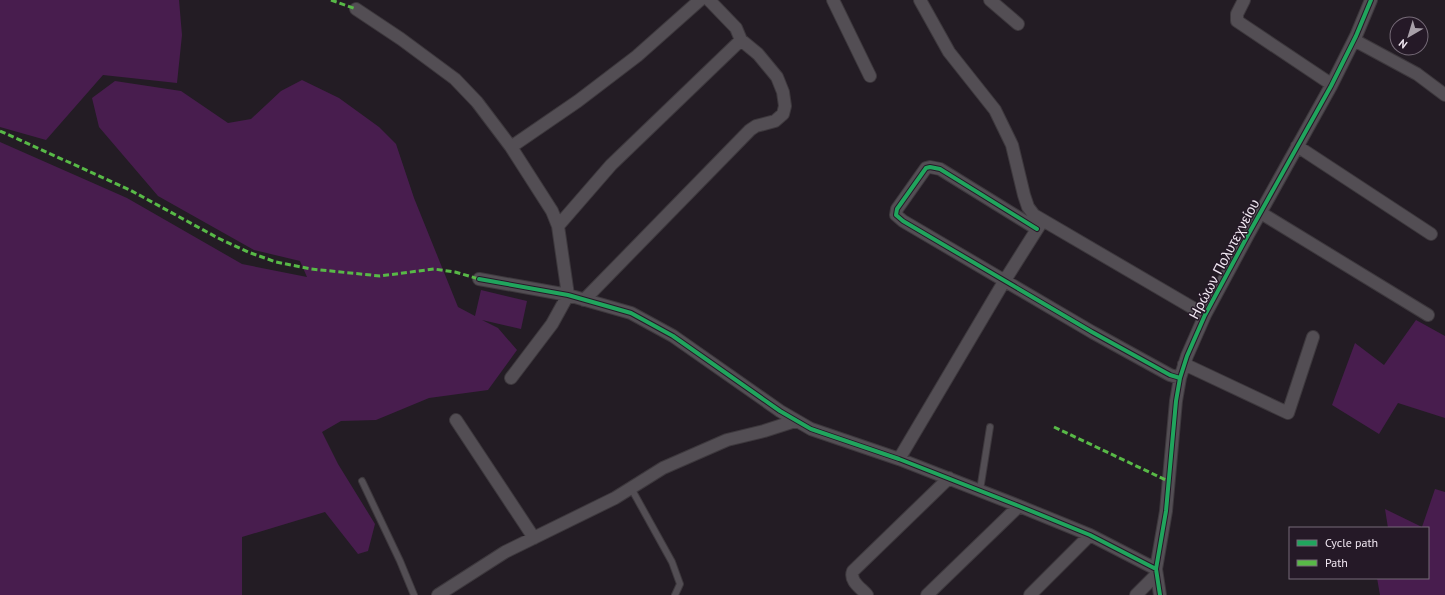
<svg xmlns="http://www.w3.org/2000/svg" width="1445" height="595" viewBox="0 0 1445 595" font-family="'PT Sans',sans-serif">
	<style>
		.green { fill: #481d4e }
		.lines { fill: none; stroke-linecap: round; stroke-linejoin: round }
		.service-casing { stroke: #3d383d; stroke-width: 8 }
		.minor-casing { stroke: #3d383d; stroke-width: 14 }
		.service { stroke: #534e54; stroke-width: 6 }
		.minor { stroke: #534e54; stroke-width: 12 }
		.quiet { stroke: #58b947; stroke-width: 3; stroke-dasharray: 6 3; stroke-linecap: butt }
		.cycleway-casing { stroke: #251927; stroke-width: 6 }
		.cycleway { stroke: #20a55d; stroke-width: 4 }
		.labels { text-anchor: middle; stroke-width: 3; stroke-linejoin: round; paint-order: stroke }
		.street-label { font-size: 14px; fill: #f0e7f1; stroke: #251927 }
	</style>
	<rect width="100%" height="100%" fill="#231c24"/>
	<path class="green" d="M0,0H179L182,35L177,83L103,75L46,140L0,127Z
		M302,80L339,98L379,127L396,144L414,198L458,307L475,316L481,290L527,301L521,329L482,320L498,328L517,350L488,390L429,398L376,420L341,421L322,432L338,464L375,524L368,551L358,554L325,512L242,537V595H0V142L127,198L242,264L307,277L300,261L254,250L158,196L99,127L92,98L115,81L181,91L228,123L251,119L281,91Z
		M1416,320L1445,336V418L1398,403L1379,434L1332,405L1355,343L1384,365Z
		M1435,489L1445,492V595H1380L1377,578H1428V528H1388L1385,509L1422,527Z"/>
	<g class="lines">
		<defs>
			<path id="service" d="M362,481L400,561L414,595
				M631,488L672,562L680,584L675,595
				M980,490L990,427"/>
			<path id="minor" d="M833,0L870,76
				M920,0L949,52L995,110L1012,145L1024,195L1028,207L1034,215L1205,315
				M990,0L1018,24
				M1244,0L1237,14V21L1331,84
				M356,9L401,39L455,79L477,102L511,147L552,211L558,226L568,295L552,324L511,378
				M1354,40L1417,74L1445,95
				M1297,146L1431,234
				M511,147L578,101L637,56L700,0
				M1261,213L1428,315
				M558,226L611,165L741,40
				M1037,229L940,169L930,167L926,168L897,209L896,215L903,221L1092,332L1170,375L1180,378
				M479,279L568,295L631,313L673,336L780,411L811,429L899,459L1019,506L1090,535L1156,569
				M584,300L750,130L756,126L775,121L783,114L785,106L783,92L777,77L758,54L741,40L736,28L709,0
				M1184,364L1288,413L1313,337
				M456,420L534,538
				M899,459L1005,280L1041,223
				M438,595L505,552L615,498L663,468L727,440L764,431L795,421
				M867,595C861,588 849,581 853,571L949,478
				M927,595L1019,506
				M1030,595L1090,535
				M1136,595L1156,575
				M1160,595L1156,569L1166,511L1176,401L1180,378L1187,356L1205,315L1248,235L1331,86L1356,36L1371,0"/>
		</defs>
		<use href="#service" class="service-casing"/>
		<use href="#minor" class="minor-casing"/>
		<use href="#service" class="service"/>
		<use href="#minor" class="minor"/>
		<path class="quiet" d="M331,0L356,9
			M0,131L130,190L218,238L248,252L276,262L311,269L380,276L434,269L455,272L479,279
			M1054,427L1168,481"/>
		<defs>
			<path id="cycleway" d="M1037,229L940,169L930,167L926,168L897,209L896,215L903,221L1092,332L1170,375L1180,378
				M479,279L568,295L631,313L673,336L780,411L811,429L899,459L1019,506L1090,535L1156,569
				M1160,595L1156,569L1166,511L1176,401L1180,378L1187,356L1205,315L1248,235L1331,86L1356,36L1371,0"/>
		</defs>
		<use href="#cycleway" class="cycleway-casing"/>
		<use href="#cycleway" class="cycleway"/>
	</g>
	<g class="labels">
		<g class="street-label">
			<text transform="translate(1224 259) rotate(-62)" y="5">Ηρώων Πολυτεχνείου</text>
		</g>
	</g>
	<rect x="1289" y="527" width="140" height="52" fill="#251927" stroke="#766b78"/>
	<rect x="1297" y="540" width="20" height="6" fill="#20a55d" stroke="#766b78"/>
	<text x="1325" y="547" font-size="12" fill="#f0e7f1">Cycle path</text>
	<rect x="1297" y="560" width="20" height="6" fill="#58b947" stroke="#766b78"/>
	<text x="1325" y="567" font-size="12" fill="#f0e7f1">Path</text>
	<g transform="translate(1409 36) rotate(218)"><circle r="19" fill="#251927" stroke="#766b78"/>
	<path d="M0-3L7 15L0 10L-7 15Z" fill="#a8a0a9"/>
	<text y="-6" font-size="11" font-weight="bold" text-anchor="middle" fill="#f0e7f1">N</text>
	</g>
</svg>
